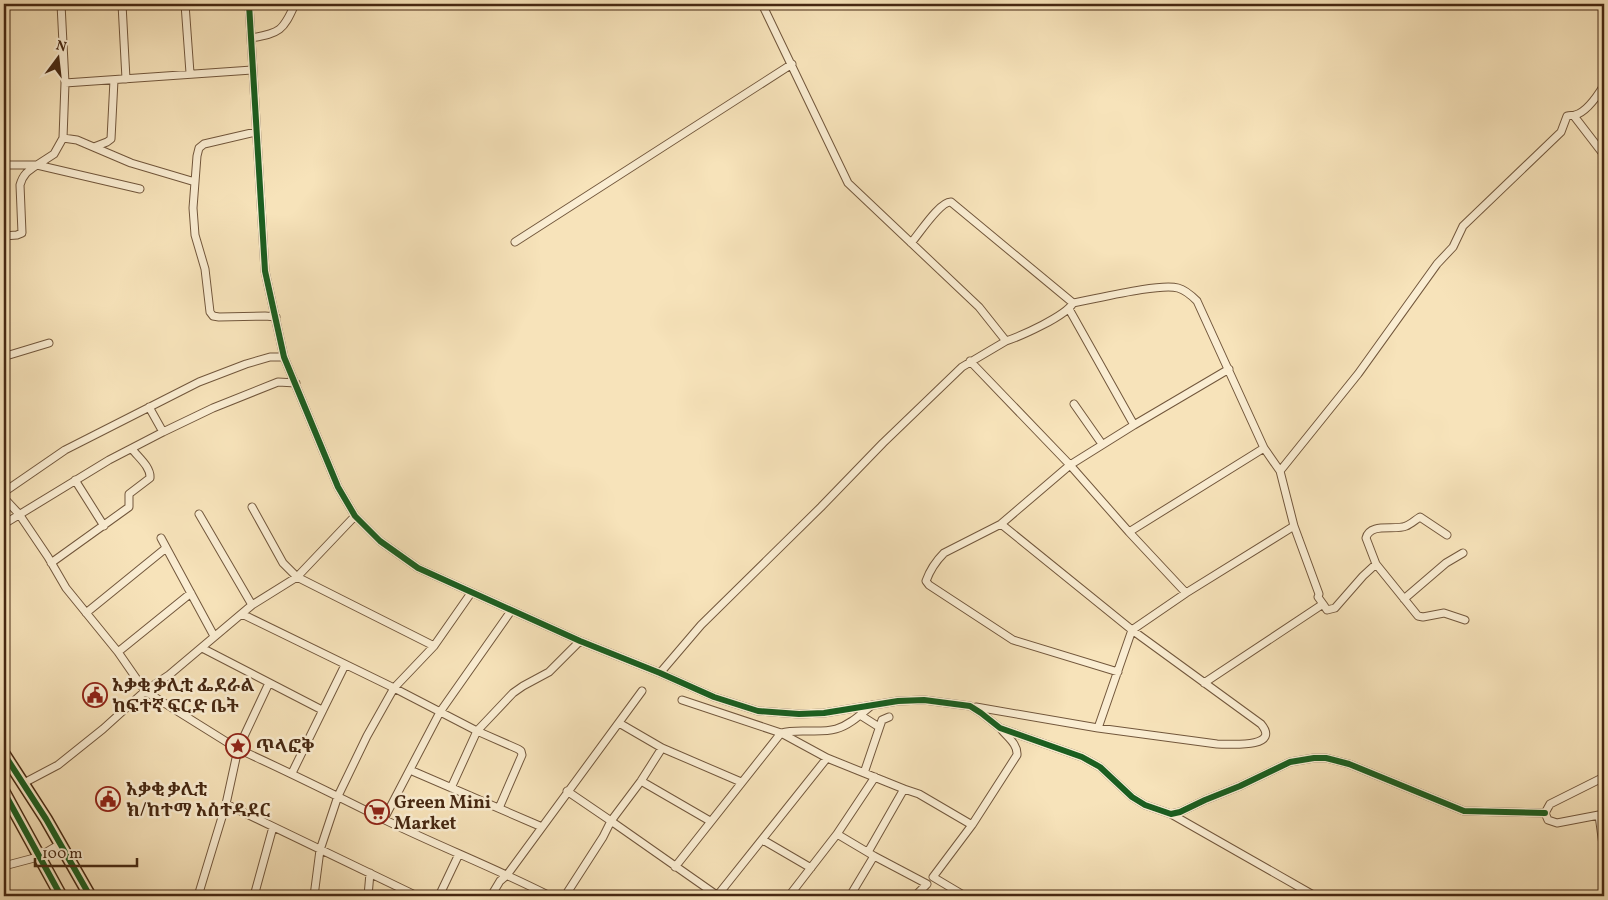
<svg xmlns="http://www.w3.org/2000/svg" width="1608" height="900" viewBox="0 0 1608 900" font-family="Vollkorn,'Noto Serif Ethiopic',serif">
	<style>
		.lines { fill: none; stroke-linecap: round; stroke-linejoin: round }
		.minor-casing { stroke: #72573c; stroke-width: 9 }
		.primary-casing { stroke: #462812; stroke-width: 14 }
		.minor { stroke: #faedd2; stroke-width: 7 }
		.primary { stroke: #f7e3ba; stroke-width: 11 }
		.cycleway-casing { stroke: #faedd2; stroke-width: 9 }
		.cycleway { stroke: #1b5e20; stroke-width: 6 }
		.labels { text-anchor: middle; stroke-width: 5; stroke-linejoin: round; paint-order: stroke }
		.poi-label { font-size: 18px; font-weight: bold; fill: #462812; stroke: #faedd2; text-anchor: start }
	</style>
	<rect width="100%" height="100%" fill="#f7e3ba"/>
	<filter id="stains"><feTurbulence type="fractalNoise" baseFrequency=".004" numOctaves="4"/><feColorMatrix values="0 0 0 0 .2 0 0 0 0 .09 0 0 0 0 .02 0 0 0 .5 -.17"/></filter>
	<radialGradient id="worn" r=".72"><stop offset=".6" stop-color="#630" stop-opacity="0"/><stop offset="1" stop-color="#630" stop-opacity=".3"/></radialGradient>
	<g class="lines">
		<defs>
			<path id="minor" d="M122,4L126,79
				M185,4L190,73
				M249,4L265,271L284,357L338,487L355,516L380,541L418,568L580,641L660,673L714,697L758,711L799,714L824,713L898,701L924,700L970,706L981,713L1000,728L1082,757L1100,767L1132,797L1145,805L1171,814L1180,812L1205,800L1240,786L1290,762L1314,758H1326L1349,764L1464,811L1545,813
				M251,38C280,33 283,31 295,4
				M65,83L252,70
				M1574,116L1604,155
				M256,132L204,144L199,148L197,156L193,208L195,235L205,269L210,312L213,316L219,317L265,316L276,317
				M63,138L77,140L131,163L195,182
				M94,147L107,142L111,139L114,80
				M4,165H37L54,154L63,138L65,83L61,4
				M4,236L17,235L22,233L20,185C23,174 28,171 37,165L140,189
				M515,242L792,64
				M911,243C919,234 940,201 951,202L1073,303
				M1069,309L1134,425
				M1006,341C1021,336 1066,316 1073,303C1096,299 1159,283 1178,288C1186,290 1192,296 1197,301L1264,448L1280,471L1294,526L1319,594L1318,597L1323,604L1204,683
				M6,356L49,343
				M970,361L1070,465L1129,532L1186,593
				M1074,404L1102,444
				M149,407L163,432
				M1280,471L1358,374L1437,264L1453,247L1463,226L1561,132L1567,116C1570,115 1572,116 1575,115C1587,112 1598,95 1604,85
				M75,480L104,526
				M4,492L65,450L199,382L246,364L270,357H284
				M4,498L19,514L48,557L66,588L118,652L145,691L103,729L58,765L22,784
				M252,507L283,563L297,577L434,646
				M199,514L252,605
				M4,524L109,460L163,432L213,408L278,382L296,383
				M1129,532L1264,448
				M1447,535L1420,517C1415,520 1411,524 1406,526C1395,531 1370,522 1366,538L1376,564L1418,616L1423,617L1444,613L1465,620
				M161,538L214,636
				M51,563L129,507V494L150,478C151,467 138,457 132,449
				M1404,599L1446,563L1463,553
				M1323,604L1327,610L1335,608L1363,576L1376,564
				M86,613L166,548
				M242,614L394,688L477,731L513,693L523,686L549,672L580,641
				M202,648L322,710
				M118,652L191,593
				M1118,672L1013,640L929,585L926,581C930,570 936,561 944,553L1001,524L1070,465L1134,425L1229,369
				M660,673L701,625L821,507L883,443L962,367L1006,341L979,307L848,183L762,4
				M269,683L238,749L145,691L169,675L252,605L297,577L355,516
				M682,700L781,733L827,758L904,789L868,852
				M976,707L1098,728L1217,744C1227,744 1282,749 1261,724L1132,630L1001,524
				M860,715L879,727
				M619,723L662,748L741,782
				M1098,728L1132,630L1186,593L1294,526
				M410,770L542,827
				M292,773L345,665
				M864,773L882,720L889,717
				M641,781L710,821
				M451,788L477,731L518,749L521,751L522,755L499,808
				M904,789L919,794L972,825
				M567,791L611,821L641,781L662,748
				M226,804L417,896
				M1545,813L1550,804L1604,777
				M1545,813L1548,820L1557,823L1604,814
				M1171,814L1315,896
				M1599,815L1604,853
				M384,819L440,712L511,611
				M837,834L875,777
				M763,840L811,868
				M874,856L927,884L915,896
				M4,866L38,857L60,844
				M675,867L781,733C799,728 818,734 836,729C850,725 861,714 872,705
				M198,896L226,804L238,749C287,771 335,795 383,819C438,846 495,868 550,896
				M254,896L273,827
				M314,896L320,850L338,796L367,736L394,688L434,646L471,593
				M368,896L370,873
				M439,896L459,854
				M491,896L500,881L507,875L642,691
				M565,896L603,837L611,821L718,896
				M717,896L827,758
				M789,896L837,834L874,856L850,896
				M965,896L933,877L972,825L1017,755C1018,744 1007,737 1001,729"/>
			<path id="primary" d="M4,754L46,819L90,896
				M4,792L61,896"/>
		</defs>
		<use href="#minor" class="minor-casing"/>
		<use href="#primary" class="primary-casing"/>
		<use href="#minor" class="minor"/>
		<use href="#primary" class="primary"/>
		<defs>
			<path id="cycleway" d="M249,4L265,271L284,357L338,487L355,516L380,541L418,568L580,641L660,673L714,697L758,711L799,714L824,713L898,701L924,700L970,706L981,713L1000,728L1082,757L1100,767L1132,797L1145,805L1171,814L1180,812L1205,800L1240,786L1290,762L1314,758H1326L1349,764L1464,811L1545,813
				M4,754L46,819L90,896
				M4,792L61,896"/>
		</defs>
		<use href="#cycleway" class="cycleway-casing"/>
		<use href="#cycleway" class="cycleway"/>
	</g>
	<defs>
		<symbol id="civic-ring" viewBox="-11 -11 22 22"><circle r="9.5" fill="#faedd2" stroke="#8f2418" stroke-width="1.5"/><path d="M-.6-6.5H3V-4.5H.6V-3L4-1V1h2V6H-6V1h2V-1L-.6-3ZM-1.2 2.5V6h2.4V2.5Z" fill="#8f2418"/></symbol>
		<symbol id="sight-ring" viewBox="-11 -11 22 22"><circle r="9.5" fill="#faedd2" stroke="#8f2418" stroke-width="1.5"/><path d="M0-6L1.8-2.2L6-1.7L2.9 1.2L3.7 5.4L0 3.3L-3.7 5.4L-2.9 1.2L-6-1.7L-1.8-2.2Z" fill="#8f2418"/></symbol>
		<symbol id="supermarket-ring" viewBox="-11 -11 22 22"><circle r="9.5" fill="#faedd2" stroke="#8f2418" stroke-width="1.5"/><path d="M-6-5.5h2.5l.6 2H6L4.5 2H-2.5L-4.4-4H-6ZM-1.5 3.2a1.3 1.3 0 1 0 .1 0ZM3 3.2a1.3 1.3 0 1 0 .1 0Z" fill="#8f2418"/></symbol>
	</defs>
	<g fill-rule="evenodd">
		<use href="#civic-ring" x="81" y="681" width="28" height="28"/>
		<use href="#sight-ring" x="224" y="732" width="28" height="28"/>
		<use href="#civic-ring" x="94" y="785" width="28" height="28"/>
		<use href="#supermarket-ring" x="363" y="798" width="28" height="28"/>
	</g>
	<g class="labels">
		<g class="poi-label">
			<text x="112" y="691">አቃቂ ቃሊቲ ፌደራል<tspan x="112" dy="21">ከፍተኛ ፍርድ ቤት</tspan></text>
			<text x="256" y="752">ጥላፎቅ</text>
			<text x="126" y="795">አቃቂ ቃሊቲ<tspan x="126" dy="21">ክ/ከተማ አስተዳደር</tspan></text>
			<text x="394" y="808">Green Mini<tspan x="394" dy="21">Market</tspan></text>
		</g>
	</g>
	<rect width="1608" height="900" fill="none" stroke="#f7e3ba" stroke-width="20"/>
	<rect x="5" y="5" width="1598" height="890" fill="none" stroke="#462812" stroke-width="2.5"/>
	<rect x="10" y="10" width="1588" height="880" fill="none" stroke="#462812"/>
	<g transform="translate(58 58) rotate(15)" stroke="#faedd2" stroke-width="4" paint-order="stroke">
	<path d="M0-4L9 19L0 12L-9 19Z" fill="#462812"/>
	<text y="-8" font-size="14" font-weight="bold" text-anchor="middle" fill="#462812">N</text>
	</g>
	<path d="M35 858v8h102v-8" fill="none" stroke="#462812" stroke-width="2.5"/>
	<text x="42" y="858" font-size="15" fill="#462812" stroke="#faedd2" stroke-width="4" paint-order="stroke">100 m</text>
	<rect width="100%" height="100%" filter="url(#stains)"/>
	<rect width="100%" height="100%" fill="url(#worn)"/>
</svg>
